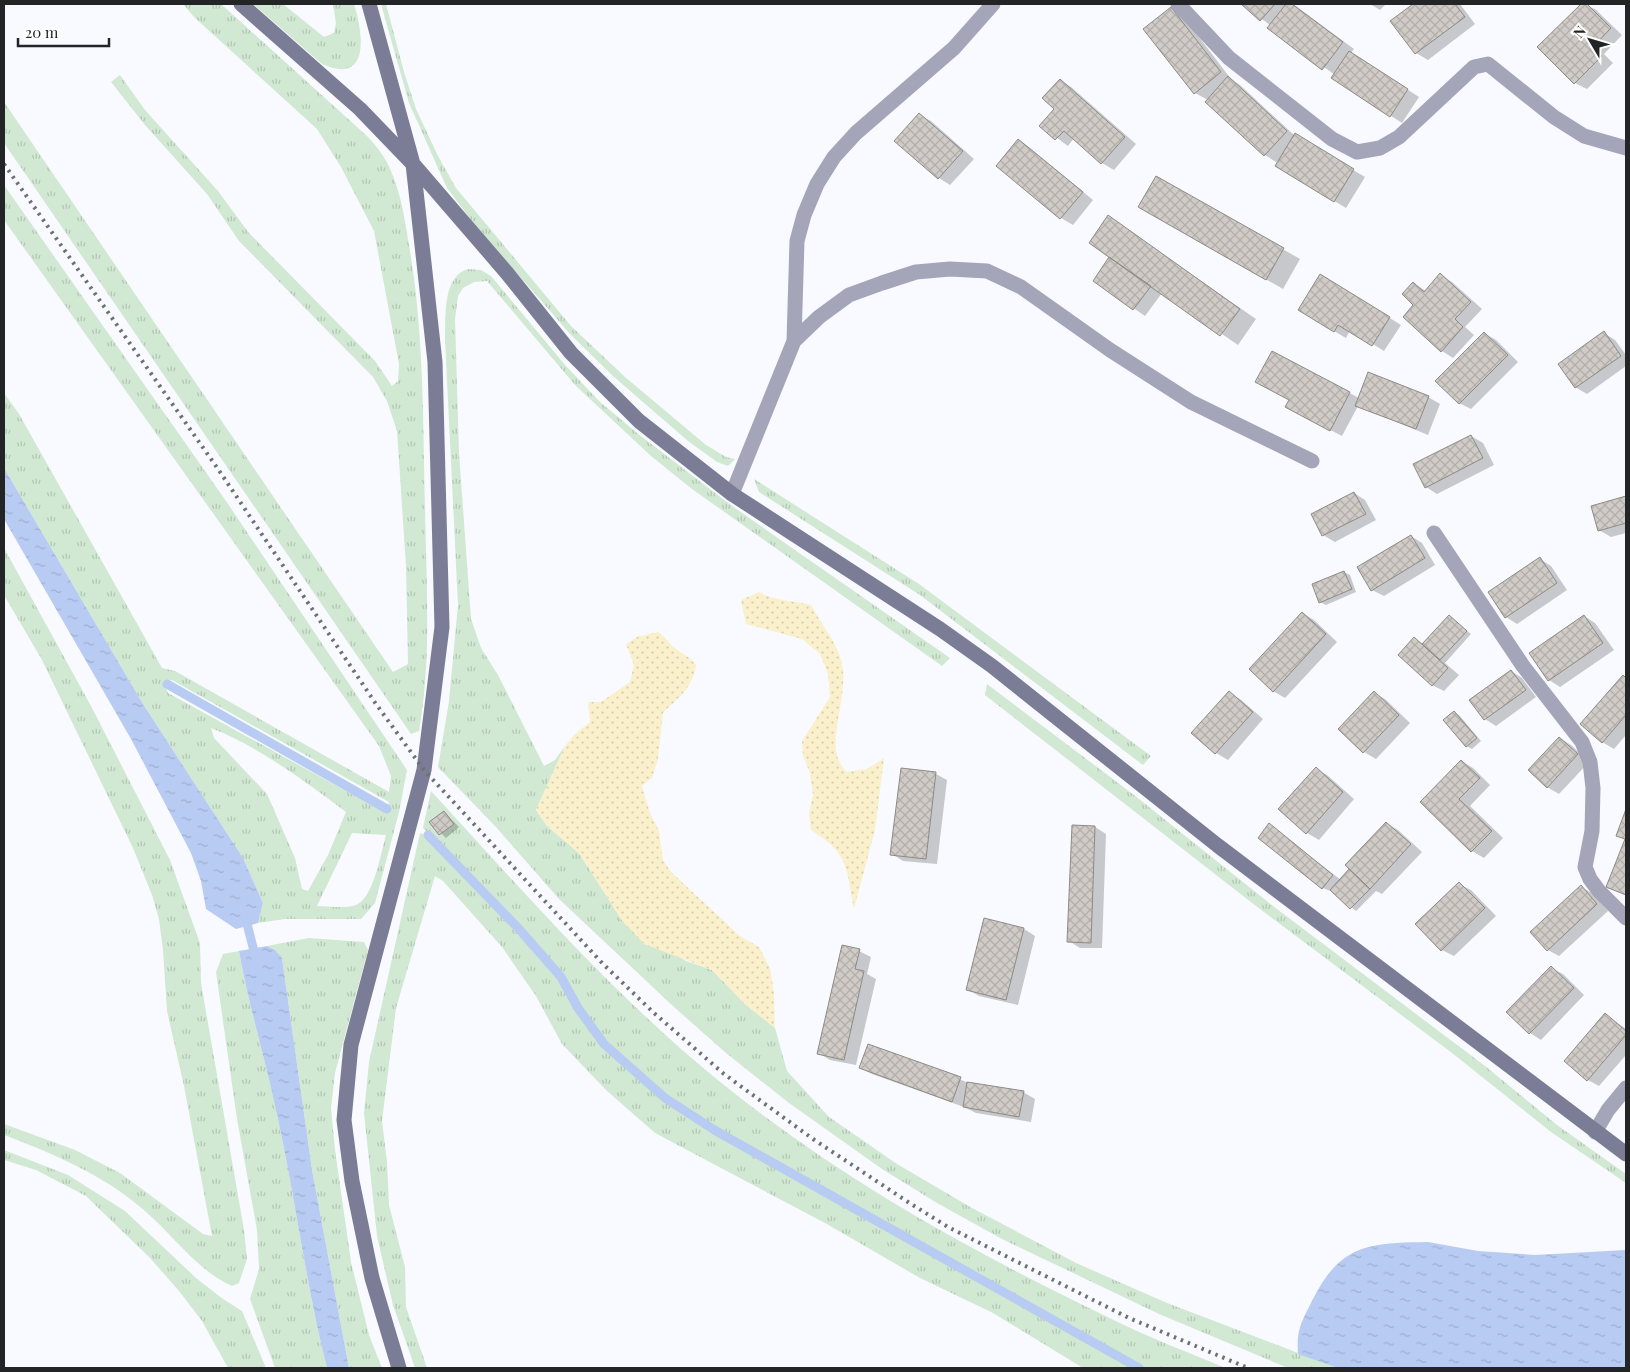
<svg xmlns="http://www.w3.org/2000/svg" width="1630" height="1372" viewBox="0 0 1630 1372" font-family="'Playfair Display',serif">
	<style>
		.grass { fill: url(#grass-tufts); fill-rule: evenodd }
		.sand { fill: url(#sand-dots) }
		.water { fill: url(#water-ripples) }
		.shadow { fill: #0003 }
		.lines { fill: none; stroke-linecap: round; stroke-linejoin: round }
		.stream { stroke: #b8cbf2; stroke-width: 9 }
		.building { fill: url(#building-cross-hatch); stroke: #8e8a85 }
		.street { stroke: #a4a5b8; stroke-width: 15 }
		.secondary { stroke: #7b7d97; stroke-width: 15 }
		.rail { stroke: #6e7073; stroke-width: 4; stroke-dasharray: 2.5 5; stroke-linecap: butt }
	</style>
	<defs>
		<pattern id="grass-tufts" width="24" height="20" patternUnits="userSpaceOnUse" patternTransform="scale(1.25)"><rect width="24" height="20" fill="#d1e8d2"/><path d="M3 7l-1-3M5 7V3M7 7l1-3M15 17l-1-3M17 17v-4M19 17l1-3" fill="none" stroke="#b3c7b4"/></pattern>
		<pattern id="sand-dots" width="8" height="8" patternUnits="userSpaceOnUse" patternTransform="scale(1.25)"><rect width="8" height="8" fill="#faf0cb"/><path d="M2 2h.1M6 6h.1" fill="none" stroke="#d6ceae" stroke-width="1.8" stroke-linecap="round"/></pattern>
		<pattern id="water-ripples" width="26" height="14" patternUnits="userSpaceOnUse" patternTransform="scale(1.25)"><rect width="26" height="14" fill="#b8cbf2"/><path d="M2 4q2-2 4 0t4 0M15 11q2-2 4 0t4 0" fill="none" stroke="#9eaecf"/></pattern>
		<pattern id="building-cross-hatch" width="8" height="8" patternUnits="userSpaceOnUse" patternTransform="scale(1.25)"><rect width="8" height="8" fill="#d0cbc6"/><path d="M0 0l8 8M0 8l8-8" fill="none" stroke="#b2aeaa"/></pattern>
	</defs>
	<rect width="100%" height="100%" fill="#f8faff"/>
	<path class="grass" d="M183,4H221L368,137C377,147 386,158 391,171C401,194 405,220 409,245C424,332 423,420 425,508C426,583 432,657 419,731L411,734L4,143V102L393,672L408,664L406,566L397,431L387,401L373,377L239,241L207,194L145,125L111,82L120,75L145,110L218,191L249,233L375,361L392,386L398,381L399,364L374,231L341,167L317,129L194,17Z
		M253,4H283L324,37L334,33L336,23L333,4H354C363,32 371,86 322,64Z
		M381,4H386L404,72L416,109L438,156L456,188L571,326L625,377L706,445L726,457L735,459L728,466L717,462L688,441L613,376L570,334L475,225L447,188L409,103Z
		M4,185L226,501L407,770L399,812L375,903L361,919H285L258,923L263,903L243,858L143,704L4,468V393L19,414L162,668L175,671L389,792L391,776L379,746L4,220ZM172,680L389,802L386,813L168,693L163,681ZM211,728C260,747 304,781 346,812L328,855L308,891L302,889L295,858L267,794L214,738ZM352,833L386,835C381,852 374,898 356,905C344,909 329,906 317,906Z
		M469,269L481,270L491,276L566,366L599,401L637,433L732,506L950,658L942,666L692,489L651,456L575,385L487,281L474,282L463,288L458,296L455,319L459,453L471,619L481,648L498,675L544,766L555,760L565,746L536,810L547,826L579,853L623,922L686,961L712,970L745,1004L775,1028L787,1071L829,1117L897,1164L972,1208L1076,1263L1167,1303L1338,1368H1288L1159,1314L1002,1239L937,1203L882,1169L789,1103L726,1053L674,1007L559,899L495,826L438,767L449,701L458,605L445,339C446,317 442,275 469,269Z
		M754,479L919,584L1151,756L1143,765L920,595L759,492Z
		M4,548L91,706L170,860L200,943L201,983L244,1230L247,1259L239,1283L232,1286C199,1272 172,1234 145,1211C104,1175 54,1154 4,1135V1124L75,1150L120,1173L203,1234L212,1236L184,1086L167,1011L163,950L159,919L152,895L133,848L42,660L4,595Z
		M987,684L1134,795L1273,906L1485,1066L1557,1125L1626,1174V1183L1551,1132L1452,1053L1256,906L985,695Z
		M431,791C523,891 613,995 719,1081C842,1181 981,1257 1124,1325C1157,1341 1191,1353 1225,1368H1144L1132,1365L717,1130L665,1097L605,1043L579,1007L562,976L520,928L423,828Z
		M420,833L428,836L518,929L559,978L577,1008L603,1045L664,1100L715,1132L801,1178L1135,1368H1083L993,1313L920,1278L825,1223L655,1133L606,1090L562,1044L536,996L502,947L443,881L435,876L396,1008L382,1121L387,1162L389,1205L405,1267L406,1307L427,1368H415L393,1305L377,1236L364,1113L369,1062Z
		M309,938L364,942L368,950L335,1073L331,1108L335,1150L351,1262L369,1335L382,1368H349L312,1170L282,958L275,950L267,946Z
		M239,951C248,1003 264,1054 275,1106C295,1193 305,1282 327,1368H275L250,1299L259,1269L257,1230L237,1119L216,972L223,954Z
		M4,1150L68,1175L125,1211L196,1278L223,1299L242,1311L266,1368H228L202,1321L179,1291L150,1258L86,1196L36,1170L4,1160Z"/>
	<path class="sand" d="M759,592C774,601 794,600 811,605C822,626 841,647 843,670C846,696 831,734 837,755C838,761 843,767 846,772L867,769L884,758L875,830L854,909C846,867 849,854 811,830L809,813L813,795L810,773L803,756L802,741L830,697L828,674L820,654L802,639L746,624L741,600Z
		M658,632C666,637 669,644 676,649C685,656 689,656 696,665C693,688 678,698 663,713L658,759L652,778L642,786L650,813L659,831L663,860L671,872L740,936L759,947L770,968L774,993L775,1028L745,1004L712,970L644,944L623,922L579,853L547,826L536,810L565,746L574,735L590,722L588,702H601L630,682L634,665L626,644L637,637Z"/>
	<path class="water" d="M4,468L143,704L243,858L263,903L258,923L236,929L206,909L201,881L191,853L131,739L4,519Z
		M267,946L275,950L282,958L312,1170L349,1368H327C305,1282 295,1193 275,1106C264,1054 248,1003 239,951Z
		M1428,1242L1478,1251L1535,1255L1626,1250V1368H1338L1298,1354C1296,1329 1302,1321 1313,1299C1341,1243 1371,1243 1428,1242Z"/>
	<path class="shadow" d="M1243,4H1293L1354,49L1351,53L1419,97L1402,123L1333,78L1335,75L1269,28L1271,26Z
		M1370,4H1386L1380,10Z
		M1415,4H1460L1475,24L1428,60L1416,53L1392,21Z
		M1582,4L1595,9L1622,35L1604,54L1613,63L1587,89L1575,83L1539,47Z
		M1171,8L1182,15L1231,79L1240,85L1294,135L1365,177L1346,208L1276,166L1281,158L1276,162L1265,155L1208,100L1195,93Z
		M1060,80L1071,87L1136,144L1114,170L1102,163L1074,138L1068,146L1041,126L1056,108Z
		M919,115L931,121L974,159L950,185L939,178L896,141Z
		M1018,141L1030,148L1093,200L1073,225L1061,218L998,166Z
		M1156,177L1300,259L1283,289L1139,207Z
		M1108,217L1256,319L1238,345L1162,293L1145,316L1094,281L1111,257Z
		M1441,275L1452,282L1482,309L1465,327L1474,335L1453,358L1442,351L1413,283L1426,291Z
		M1332,282L1401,325L1384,351L1350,330L1346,338L1334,331Z
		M1604,333L1615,340L1626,355V366L1587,394L1575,387Z
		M1485,334L1496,340L1518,362L1471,409L1459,403Z
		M1273,352L1359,398L1428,397L1440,404L1428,435L1358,406L1342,436L1298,413L1290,400Z
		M1471,436L1483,443L1494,465L1437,494L1426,487Z
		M1354,493L1365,500L1376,520L1335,542L1323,535Z
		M1626,497V533L1611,537L1599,530L1592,507Z
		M1411,536L1422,543L1435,565L1384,596L1372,590Z
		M1540,559L1551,566L1567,590L1517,624L1506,617Z
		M1344,572L1350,575L1356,592L1326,605L1320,602Z
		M1302,613L1314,620L1337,642L1285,698L1273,691Z
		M1449,616L1471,634L1445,663L1459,675L1444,691L1432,685L1414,639L1424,644Z
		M1584,616L1595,623L1614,650L1560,687L1549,680Z
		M1511,671L1522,678L1536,697L1496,726L1485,719Z
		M1623,677L1626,678V735L1614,749L1602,742Z
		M1229,692L1240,699L1263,719L1228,760L1216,753L1193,732Z
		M1374,693L1385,699L1410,723L1376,759L1364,752L1340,729Z
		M1454,712L1459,715L1481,741L1472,749L1466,746Z
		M1560,738L1571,745L1589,762L1559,794L1547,787Z
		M1461,761L1473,768L1490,785L1470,806L1503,838L1484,858L1472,851L1422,802Z
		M1316,769L1327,775L1354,799L1319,840L1307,833L1280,809Z
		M936,774L947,780L937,864L903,861L892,854Z
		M444,812L459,827L446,838L431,823Z
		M1626,812V895L1608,886L1626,841L1618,835Z
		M1386,823L1398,830L1422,852L1382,894L1376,891L1356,911L1335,893L1323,888L1269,825L1341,880Z
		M1095,827L1106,834L1102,948H1080L1069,941Z
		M1459,884L1471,890L1496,916L1454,956L1442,950Z
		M1581,887L1592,893L1608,911L1559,956L1548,950Z
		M1024,929L1035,936L1018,1005L979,996L967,989Z
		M859,951L871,957L867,974L876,979L856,1065L830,1060L819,1053Z
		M1551,968L1563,974L1584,995L1541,1040L1530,1033Z
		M1605,1014L1626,1029V1055L1599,1086L1588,1080Z
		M868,1045L969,1083L1023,1092L1035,1099L1031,1122L976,1113L964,1107L872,1074L860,1068Z"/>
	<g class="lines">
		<path class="stream" d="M167,684L387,809
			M428,835L519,929L561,977L578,1008L604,1044L665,1098L716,1131L1139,1368
			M245,916L256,959"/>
	</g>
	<path class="building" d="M1241,4H1275L1260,21Z
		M1286,4H1292L1343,42L1322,70L1267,28Z
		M1413,4H1455L1465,17L1415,54L1390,21Z
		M1581,4H1587L1611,28L1593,47L1602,56L1574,84L1537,47Z
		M1171,7L1221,72L1194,94L1143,29Z
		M1349,51L1408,89L1390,117L1331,78Z
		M1228,76L1287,131L1264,156L1205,102Z
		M1060,79L1125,137L1101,164L1064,131L1055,140L1039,126L1054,109L1042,98Z
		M919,113L963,151L938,179L894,141Z
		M1295,133L1354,169L1334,202L1275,166Z
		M1018,139L1083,192L1060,219L996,166Z
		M1156,176L1284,248L1266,280L1138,207Z
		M1108,215L1240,309L1220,336L1089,243Z
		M1109,257L1151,286L1133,310L1093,281Z
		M1440,273L1471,302L1455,319L1463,327L1441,352L1403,317L1413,305L1402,294L1413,282L1424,292Z
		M1320,274L1390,317L1372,346L1338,325L1334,332L1298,310Z
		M1604,331L1621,356L1575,388L1558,364Z
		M1484,332L1508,355L1459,404L1435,381Z
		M1272,351L1350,392L1330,431L1285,407L1289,400L1255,382Z
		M1368,372L1429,396L1416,429L1355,406Z
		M1471,435L1483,458L1425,488L1413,464Z
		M1354,492L1366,514L1322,536L1311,514Z
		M1626,496V523L1598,531L1591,506Z
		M1411,535L1425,558L1371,591L1357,567Z
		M1540,557L1557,583L1505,618L1488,592Z
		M1344,571L1352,589L1319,603L1312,584Z
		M1302,612L1326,634L1273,692L1249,669Z
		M1449,615L1467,631L1440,660L1422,644Z
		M1584,615L1603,643L1548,681L1529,653Z
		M1414,637L1448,668L1432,686L1398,655Z
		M1511,670L1526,690L1484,720L1469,700Z
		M1623,675L1626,678V715L1602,743L1580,724Z
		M1229,691L1253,712L1215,754L1191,733Z
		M1374,691L1399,715L1363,753L1338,729Z
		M1454,711L1477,738L1466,747L1443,720Z
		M1559,737L1578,754L1547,788L1528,770Z
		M1461,760L1480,778L1459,799L1492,831L1471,852L1420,802Z
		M1316,767L1343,792L1306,834L1278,809Z
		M901,768L936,772L926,859L890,855Z
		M1626,809V895L1606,887L1625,839L1616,836Z
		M444,811L454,824L439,835L429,822Z
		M1386,822L1411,844L1370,889L1345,865Z
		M1269,823L1333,875L1322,889L1258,838Z
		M1072,825L1095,826L1091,943L1067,942Z
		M1349,869L1370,889L1350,909L1330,890Z
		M1459,882L1485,908L1441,951L1415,924Z
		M1581,885L1597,904L1547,951L1530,932Z
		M984,918L1024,928L1006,1000L966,990Z
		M842,945L860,949L855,969L864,971L844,1060L817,1054Z
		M1551,966L1574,988L1529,1034L1506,1012Z
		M1605,1013L1626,1031V1035L1587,1081L1564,1061Z
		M868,1044L961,1077L952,1102L859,1068Z
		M967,1082L1024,1091L1019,1117L963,1107Z"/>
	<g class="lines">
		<path class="street" d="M1178,4L1229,58L1332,139L1357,152L1380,148L1399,137L1474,67L1488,64L1554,117L1584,136L1626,148
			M794,341L819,317L849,295L882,283L916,272L950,269L987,271L1021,287L1110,350L1191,402L1312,461
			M732,494L794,341L797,241L804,215L817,184L834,157L856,133L954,48L993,4
			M1434,533L1523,666L1582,742L1590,762L1593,788L1592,831L1585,867L1590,879L1599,891L1626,918
			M1595,1132L1608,1110L1626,1088"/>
		<path class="secondary" d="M241,4L360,109L413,164L507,273L571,353L639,421L732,494L940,629L992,666L1217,845L1626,1154
			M369,4L413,164L435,362L442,627L424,770L351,1045L344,1120L352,1181L372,1278L399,1368"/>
		<path class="rail" d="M4,164L218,469L376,704L424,770L603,964L654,1013L724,1074L813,1139L908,1202L948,1227L1129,1318L1248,1368"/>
	</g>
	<rect width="1630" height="1372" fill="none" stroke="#232426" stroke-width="10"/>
	<g transform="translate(1590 40) rotate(308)" stroke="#ffffff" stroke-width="4" paint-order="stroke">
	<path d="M0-4L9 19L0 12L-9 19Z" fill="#232426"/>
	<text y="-8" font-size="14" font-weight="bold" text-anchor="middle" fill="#232426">N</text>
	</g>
	<path d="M18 38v8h91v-8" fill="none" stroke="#232426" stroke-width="2.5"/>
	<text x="25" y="38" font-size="15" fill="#232426" stroke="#ffffff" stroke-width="4" paint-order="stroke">20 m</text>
</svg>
